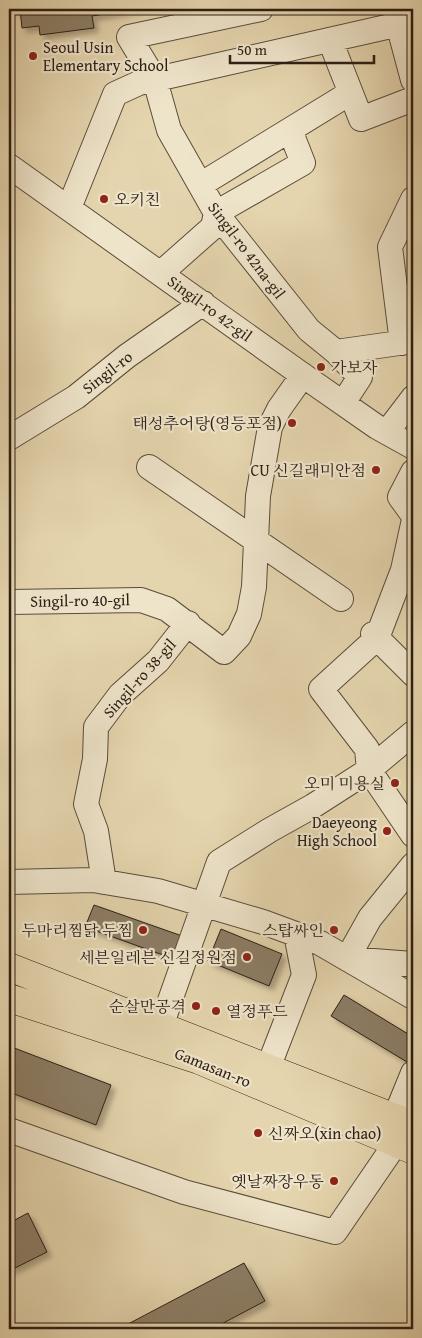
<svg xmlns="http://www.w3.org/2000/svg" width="422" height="1338" viewBox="0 0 422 1338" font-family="'Gentium Book Plus','Noto Serif KR',serif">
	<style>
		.building { fill: #8c7d65; stroke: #2c1e15; filter: url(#shadow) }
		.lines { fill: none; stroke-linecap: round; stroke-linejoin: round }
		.minor-casing { stroke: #5a4c3b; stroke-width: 26 }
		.major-casing { stroke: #2c1e15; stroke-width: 29 }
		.minor { stroke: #eee4ca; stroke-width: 24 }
		.major { stroke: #e5d5ae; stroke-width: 28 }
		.poi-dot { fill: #8f2418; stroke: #eee4ca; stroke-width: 2 }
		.labels { text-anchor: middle; stroke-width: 4.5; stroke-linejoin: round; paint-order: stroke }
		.poi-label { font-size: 16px; fill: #2c1e15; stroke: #eee4ca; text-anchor: end }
		.street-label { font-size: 16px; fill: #2c1e15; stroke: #eee4ca }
	</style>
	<defs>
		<filter id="shadow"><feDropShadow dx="4.5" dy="4.5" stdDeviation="2.5" flood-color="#0004"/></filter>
	</defs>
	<rect width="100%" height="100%" fill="#e5d5ae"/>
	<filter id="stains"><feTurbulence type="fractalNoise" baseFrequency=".004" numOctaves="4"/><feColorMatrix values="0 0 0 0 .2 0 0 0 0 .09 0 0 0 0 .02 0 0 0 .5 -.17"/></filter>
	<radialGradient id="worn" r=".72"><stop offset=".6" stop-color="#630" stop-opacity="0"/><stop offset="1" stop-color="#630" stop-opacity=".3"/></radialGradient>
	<path class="building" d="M11,9H136L92,16L94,28L40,35L39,26L22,28L20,10L11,11Z
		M94,905L185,937L177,960L85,927Z
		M221,929L282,954L269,986L208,961Z
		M344,995L413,1037V1051L407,1062L331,1016Z
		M9,1046L111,1085L96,1125L9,1092Z
		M28,1213L47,1252L9,1271V1223Z
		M244,1263L265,1301L212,1329H131L128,1324Z"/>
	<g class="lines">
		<defs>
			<path id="minor" d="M261,9L129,37L155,80L169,130L216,213L309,330L336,352
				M398,24L413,80
				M330,40L361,119L413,99
				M9,166L311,381L377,427L413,447
				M200,185L350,93
				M69,208L115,94L139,83L413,21
				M161,273L213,227L216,213L303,163L290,130
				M402,343L390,247L413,199
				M343,403L360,377L336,352L413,341
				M387,432L413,398
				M9,438L76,397L127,356L203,303
				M149,467L341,599
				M413,472L400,497L413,515
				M413,524L403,570L377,638L321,689L367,749L369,770L413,835
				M9,602L141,600L167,609L224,652L239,636L249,614L254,587L258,496L270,427L279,409L303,375
				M373,634L413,674
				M413,865L370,918L347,959L413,964
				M9,882L93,880L158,891L263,922L320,943L413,997
				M104,882L96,831L86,804L95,759L96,727L120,695L158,661L188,623
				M161,1026L219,862L270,830L313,806L369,770L413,733
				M268,1068L304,975L296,934
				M395,1117L413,1073
				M9,1130L184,1192L335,1232L396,1143"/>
			<path id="major" d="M9,967L413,1125
				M9,998L199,1060L413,1150"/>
		</defs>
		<use href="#minor" class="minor-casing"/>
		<use href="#major" class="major-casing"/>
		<use href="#minor" class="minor"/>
		<use href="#major" class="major"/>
	</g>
	<g class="poi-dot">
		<circle cx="33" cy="56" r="5"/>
		<circle cx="104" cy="199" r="5"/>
		<circle cx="321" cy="367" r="5"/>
		<circle cx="292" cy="423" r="5"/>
		<circle cx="376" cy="470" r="5"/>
		<circle cx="395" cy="783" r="5"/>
		<circle cx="387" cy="831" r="5"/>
		<circle cx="143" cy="930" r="5"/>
		<circle cx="334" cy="930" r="5"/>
		<circle cx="247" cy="957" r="5"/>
		<circle cx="196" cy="1006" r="5"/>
		<circle cx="216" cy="1011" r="5"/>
		<circle cx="258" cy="1133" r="5"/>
		<circle cx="334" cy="1181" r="5"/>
	</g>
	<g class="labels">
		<g class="poi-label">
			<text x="43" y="53" text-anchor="start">Seoul Usin<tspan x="43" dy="18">Elementary School</tspan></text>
			<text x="114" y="205" text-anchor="start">오키친</text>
			<text x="331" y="373" text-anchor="start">가보자</text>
			<text x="282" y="429">태성추어탕(영등포점)</text>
			<text x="366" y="476">CU 신길래미안점</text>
			<text x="385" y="789">오미 미용실</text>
			<text x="377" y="828">Daeyeong<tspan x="377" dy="18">High School</tspan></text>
			<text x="133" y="936">두마리찜닭 두찜</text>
			<text x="324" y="936">스탑싸인</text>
			<text x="237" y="963">세븐일레븐 신길정원점</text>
			<text x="186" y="1012">순살만공격</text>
			<text x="226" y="1017" text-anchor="start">열정푸드</text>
			<text x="268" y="1139" text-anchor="start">신짜오(xin chao)</text>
			<text x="324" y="1187">옛날짜장우동</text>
		</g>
		<g class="street-label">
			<text transform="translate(247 250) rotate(53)" y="6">Singil-ro 42na-gil</text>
			<text transform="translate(210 308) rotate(36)" y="6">Singil-ro 42-gil</text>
			<text transform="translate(107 372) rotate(-38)" y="6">Singil-ro</text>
			<text transform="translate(80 600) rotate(-1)" y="6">Singil-ro 40-gil</text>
			<text transform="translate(139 678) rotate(-48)" y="6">Singil-ro 38-gil</text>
			<text transform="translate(213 1067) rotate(22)" y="6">Gamasan-ro</text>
		</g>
	</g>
	<rect width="422" height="1338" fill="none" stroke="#e5d5ae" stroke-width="30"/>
	<rect x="10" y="10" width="402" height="1318" fill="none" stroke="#2c1e15" stroke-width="2.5"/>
	<rect x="15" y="15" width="392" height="1308" fill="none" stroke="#2c1e15"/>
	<path d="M230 55v8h144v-8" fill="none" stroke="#2c1e15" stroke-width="2.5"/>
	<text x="237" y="55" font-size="15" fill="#2c1e15" stroke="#eee4ca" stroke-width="4" paint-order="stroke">50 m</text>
	<rect width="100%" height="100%" filter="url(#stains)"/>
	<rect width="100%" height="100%" fill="url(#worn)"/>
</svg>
